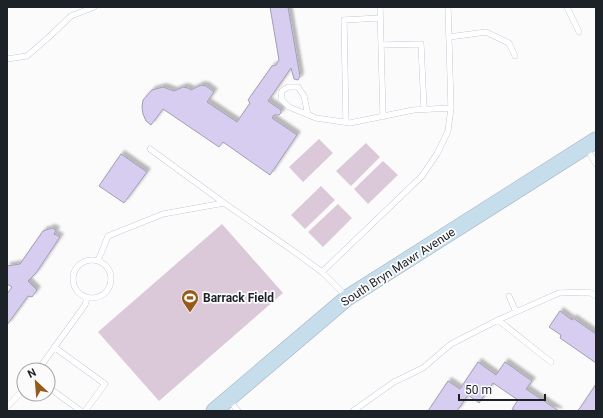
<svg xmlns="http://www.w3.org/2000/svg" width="603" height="418" viewBox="0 0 603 418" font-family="Roboto,sans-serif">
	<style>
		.green { fill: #dbc8d9 }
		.building { fill: #d7cdf1; stroke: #a29db2; filter: url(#shadow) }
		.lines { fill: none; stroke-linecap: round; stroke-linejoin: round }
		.service-casing { stroke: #a6afc3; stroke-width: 6 }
		.secondary-casing { stroke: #a6afc3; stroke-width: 17 }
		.service { stroke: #fff; stroke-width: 5.5 }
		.secondary { stroke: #c6deeb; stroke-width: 16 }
		.labels { text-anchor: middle; stroke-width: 3.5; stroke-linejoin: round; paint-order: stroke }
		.street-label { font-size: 12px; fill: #1d2128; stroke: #fbfbfb }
		.poi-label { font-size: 12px; font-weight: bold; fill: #1d2128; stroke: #fbfbfb; text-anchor: start }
	</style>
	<defs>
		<filter id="shadow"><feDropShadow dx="3.5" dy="-3.5" stdDeviation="1" flood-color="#0004"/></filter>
	</defs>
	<rect width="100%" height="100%" fill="#fbfbfb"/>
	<path class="green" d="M319,139L333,153L303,182L289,167Z
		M366,143L380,157L351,186L336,171Z
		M383,161L398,175L368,204L354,189Z
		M321,186L335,200L305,229L291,215Z
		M338,204L352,218L323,247L308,232Z
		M222,224L283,293L159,401L98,332Z"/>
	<path class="building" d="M270,7H288L300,76L298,80L294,79L291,68L268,101L281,110V113L279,115H274L272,118L297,135L270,175L223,142L219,147L163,109L151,125L146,121L143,114L142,107L143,100L152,90L163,87L174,91L183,87L188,88L191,90L201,85L206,86L214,92L207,102L237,122L250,103L248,100L272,66L276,65L279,60Z
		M121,154L147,172L124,203L99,186Z
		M52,228L56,230L54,234L60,237L36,273L28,281L37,290L32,297L28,296L7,325V294L12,287L7,284V266L20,264L43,231Z
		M560,311L572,320L573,318L596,334V363L560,338L561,335L549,327Z
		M478,362L496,375L505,362L532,381L526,389L559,411H516L512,409L518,400L493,383L479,403L468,395L457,411H428L448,381L460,389Z
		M596,384V411H577L580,408Z"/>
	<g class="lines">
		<defs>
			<path id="service" d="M380,7L383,117
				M567,7L579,32
				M449,37L486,32L509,43L515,56
				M381,45L421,44L424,109
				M7,59L27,56L50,36L71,16L94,7
				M308,115L304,96L298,87H288L282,91L281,99L289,107L316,118L350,123L413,110L451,108
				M346,122L344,20L380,18
				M586,147L596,164
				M150,149L224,203
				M73 279a19 19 0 1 1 38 0a19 19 0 1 1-38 0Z
				M98,261L108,236L163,214L224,203L292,250L322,272L347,297
				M322,272L422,176L437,154L448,131L451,108L448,7
				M509,296L516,312
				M498,320L551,362
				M54,347L105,384L85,411
				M38,370L85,305L87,298
				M48,387L81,411
				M229,400L238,411
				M7,407L24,389
				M353,411L394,382L423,368L451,344L498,320L559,293L589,292L596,296"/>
			<path id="secondary" d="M214,411L347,298L596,140"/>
		</defs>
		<use href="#service" class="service-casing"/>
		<use href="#secondary" class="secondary-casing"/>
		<use href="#service" class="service"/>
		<use href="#secondary" class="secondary"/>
	</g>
	<defs>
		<symbol id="stadium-pin" viewBox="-11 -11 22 30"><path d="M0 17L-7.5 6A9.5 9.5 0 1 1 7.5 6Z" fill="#965b1b" stroke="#fbfbfb"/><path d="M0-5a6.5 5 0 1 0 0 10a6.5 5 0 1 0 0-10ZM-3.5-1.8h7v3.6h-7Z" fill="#fff"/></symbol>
	</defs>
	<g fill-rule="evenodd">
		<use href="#stadium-pin" x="180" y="288" width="20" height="27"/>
	</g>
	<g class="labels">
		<g class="street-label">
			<text transform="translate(398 267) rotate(-33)" y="4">South Bryn Mawr Avenue</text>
		</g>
		<g class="poi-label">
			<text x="203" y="302">Barrack Field</text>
		</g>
	</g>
	<rect width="603" height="418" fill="none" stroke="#1d2128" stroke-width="16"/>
	<g transform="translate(36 382) rotate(334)"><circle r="19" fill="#fbfbfb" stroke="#a2a4a7"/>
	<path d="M0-3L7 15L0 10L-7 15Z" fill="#965b1b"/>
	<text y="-6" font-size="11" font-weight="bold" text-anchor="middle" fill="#1d2128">N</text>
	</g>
	<path d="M459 394v6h86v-6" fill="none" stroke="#1d2128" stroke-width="2"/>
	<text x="465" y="394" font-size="12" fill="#1d2128" stroke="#fbfbfb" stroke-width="3" paint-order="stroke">50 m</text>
</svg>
